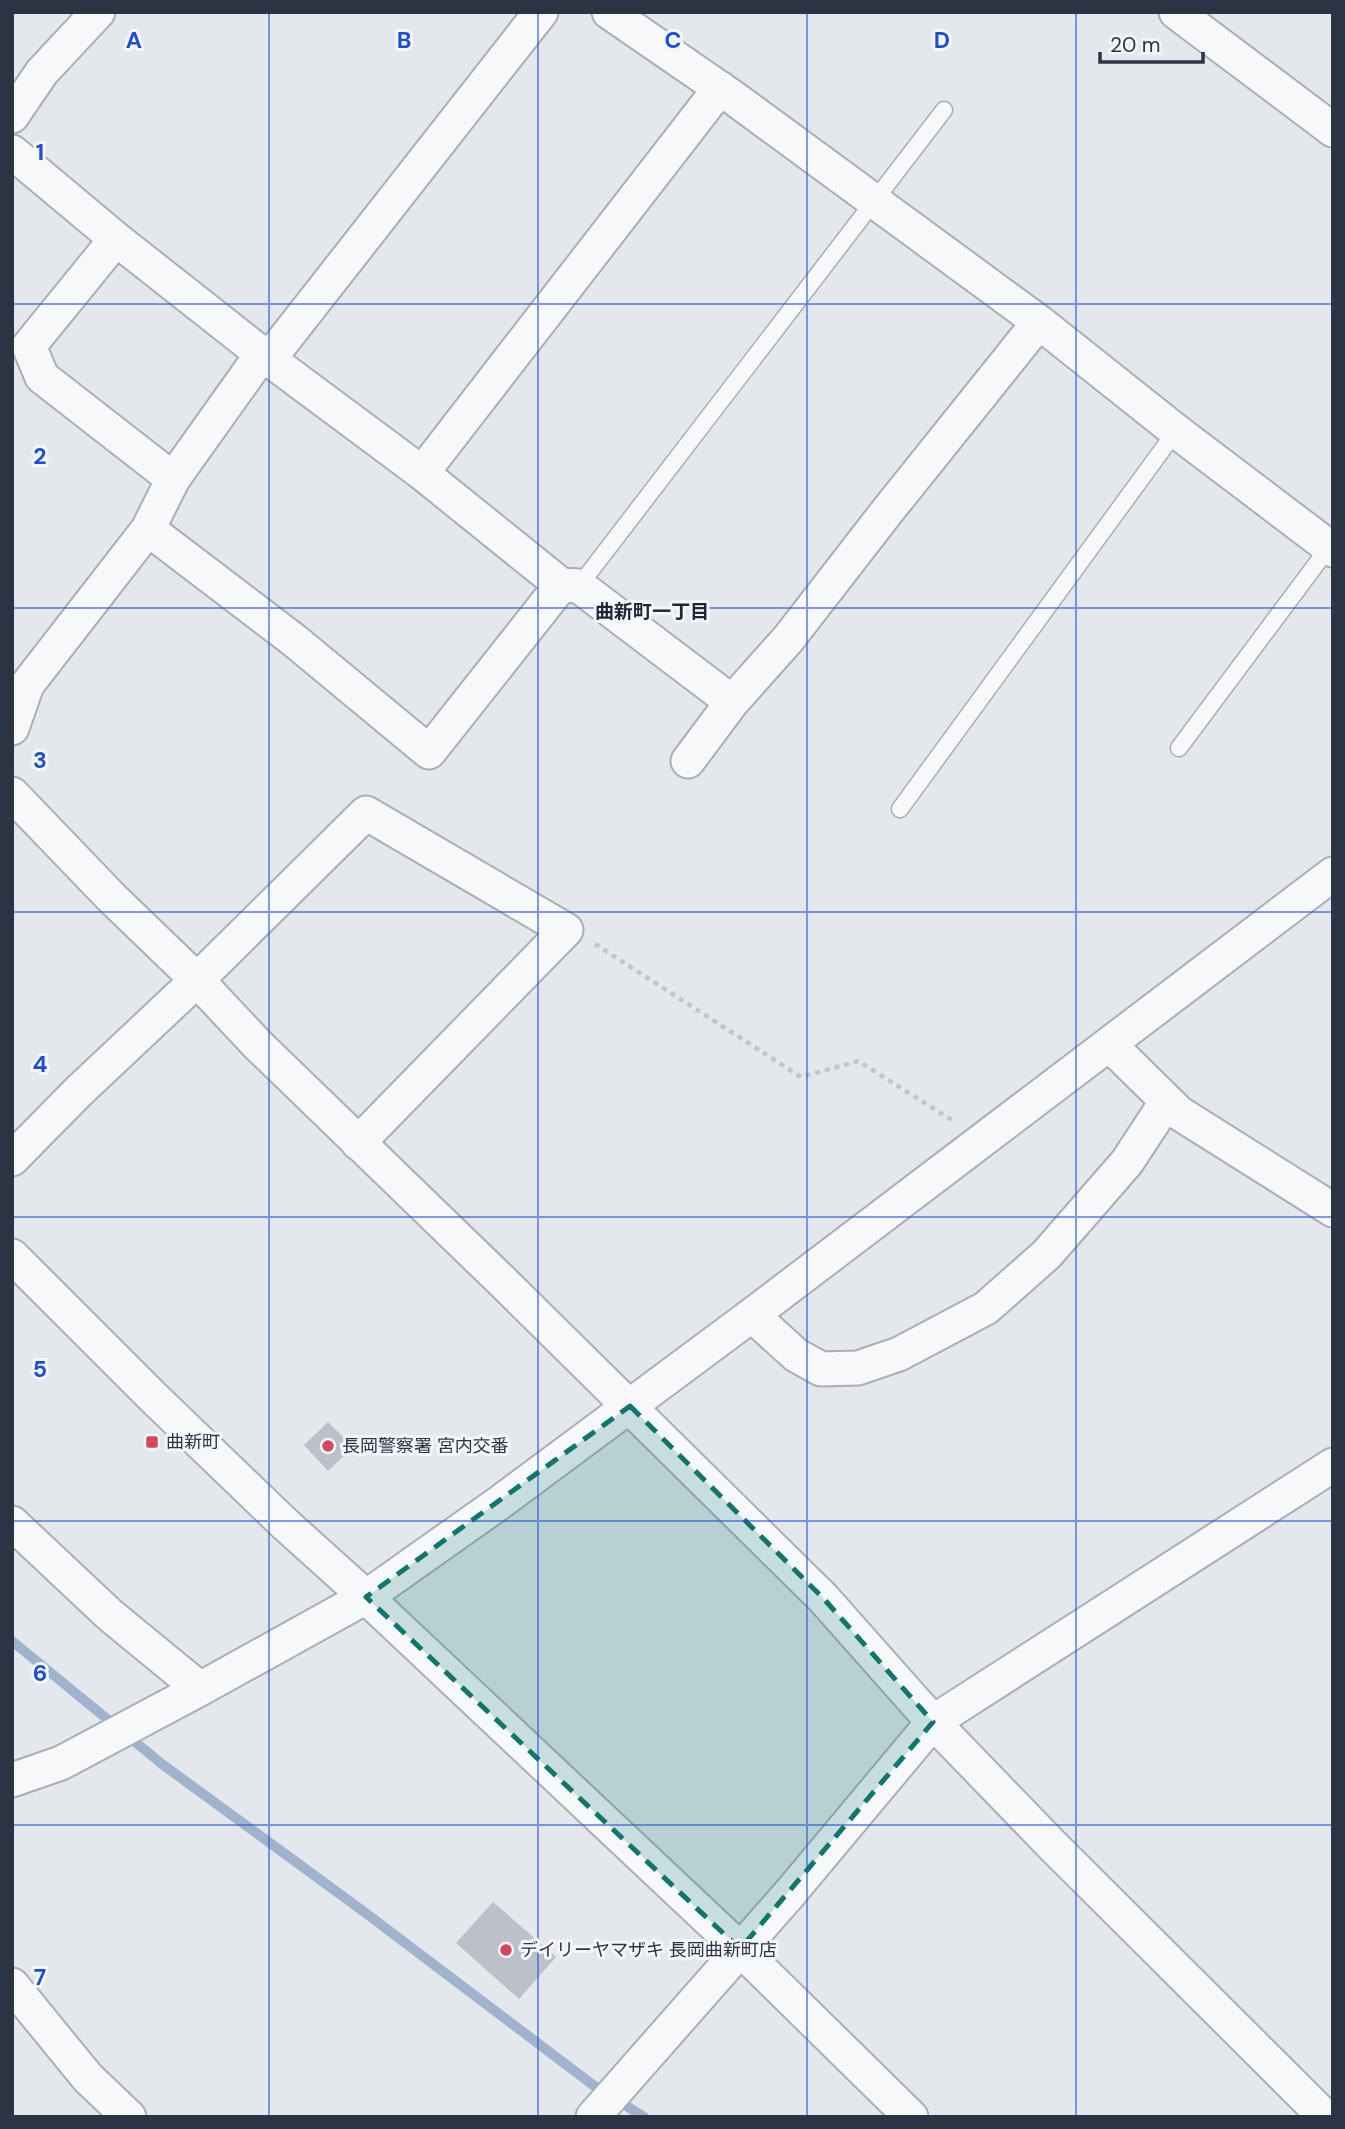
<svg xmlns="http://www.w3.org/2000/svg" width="1345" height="2129" viewBox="0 0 1345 2129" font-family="'DM Sans','Noto Sans JP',sans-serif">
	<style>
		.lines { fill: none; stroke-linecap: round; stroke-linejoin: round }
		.stream { stroke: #9fb4cc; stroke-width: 10 }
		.building { fill: #bbc0ca }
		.lane-casing { stroke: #a9aeb7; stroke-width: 19 }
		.street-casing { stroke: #a9aeb7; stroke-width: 37 }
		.path { stroke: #c2c5cb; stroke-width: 4.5; stroke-dasharray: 5 5; stroke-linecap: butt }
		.lane { stroke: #f7f8fa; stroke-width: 16 }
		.street { stroke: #f7f8fa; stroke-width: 33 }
		.marked { fill: #0f766e; fill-opacity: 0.2; stroke: #0f766e; stroke-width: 5; stroke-dasharray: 14 9; stroke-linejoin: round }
		.grid { fill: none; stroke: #1d4ed8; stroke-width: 2; stroke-opacity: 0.55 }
		.poi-dot { fill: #d1495b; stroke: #f4f6f9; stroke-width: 2.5 }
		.labels { text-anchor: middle; stroke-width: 6; stroke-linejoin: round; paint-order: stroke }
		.poi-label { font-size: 18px; fill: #2b3445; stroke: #f4f6f9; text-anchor: start }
		.neighbourhood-label { font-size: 19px; font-weight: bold; fill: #1d2536; stroke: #f4f6f9 }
		.grid-label { font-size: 23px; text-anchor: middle; font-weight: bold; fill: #1d4ed8; stroke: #f4f6f9; stroke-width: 6; stroke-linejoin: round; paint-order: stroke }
	</style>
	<rect width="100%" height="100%" fill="#e4e7ec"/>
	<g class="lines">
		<path class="stream" d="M12,1641L162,1764L367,1914L593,2085L644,2117"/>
	</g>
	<path class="building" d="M328,1422L353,1447L328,1471L304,1445Z
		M493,1902L556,1957L519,1999L456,1943Z"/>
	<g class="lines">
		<defs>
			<path id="lane" d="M579,586L944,110
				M1179,748L1329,547
				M900,809L1176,431"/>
			<path id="street" d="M609,12L731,96L1039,322L1176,431L1333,550
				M1176,12L1333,130
				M12,116L42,72L98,12
				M12,152L116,239L262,354L422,473L561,585L579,586L732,702
				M116,239L29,346L42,377L173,479
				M269,359L541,12
				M422,473L720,88
				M148,529L295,641L429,752L561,585
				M12,728L27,685L148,529L173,479L262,354
				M688,761L732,702L789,638L889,509L1039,322
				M12,794L111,897L197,980L257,1044L505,1284L824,1599L933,1722L1052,1845L1325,2117
				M1109,1044L1179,1113L1333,1210
				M12,1159L78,1092L197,980L366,813L566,930L358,1143
				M12,1256L154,1398L285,1524L366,1597L740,1949L911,2117
				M752,1315L796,1355L821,1369L858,1368L899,1354L986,1308L1047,1254L1127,1162L1167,1101
				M12,1523L110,1615L200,1689
				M12,1780L61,1763L200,1689L366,1597L499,1503L752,1315L1333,874
				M12,1985L88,2078L129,2117
				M593,2117L791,1892L933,1722L1333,1465"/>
		</defs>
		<use href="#lane" class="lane-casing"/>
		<use href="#street" class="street-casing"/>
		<path class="path" d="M595,944L801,1077L858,1061L952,1120"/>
		<use href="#lane" class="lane"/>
		<use href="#street" class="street"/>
	</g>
	<path class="marked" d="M630,1406L824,1599L933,1722L740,1949L366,1597Z"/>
	<path class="grid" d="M269,12V2117M538,12V2117M807,12V2117M1076,12V2117M12,304H1333M12,608H1333M12,912H1333M12,1217H1333M12,1521H1333M12,1825H1333"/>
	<g class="poi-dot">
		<rect x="145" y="1435" width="14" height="14" rx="3.5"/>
		<circle cx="328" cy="1446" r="7"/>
		<circle cx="506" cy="1950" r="7"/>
	</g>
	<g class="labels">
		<g class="poi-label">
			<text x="166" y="1448">曲新町</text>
			<text x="342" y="1452">長岡警察署 宮内交番</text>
			<text x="520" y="1956">デイリーヤマザキ 長岡曲新町店</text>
		</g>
		<g class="neighbourhood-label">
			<text x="652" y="618">曲新町一丁目</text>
		</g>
	</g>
	<g class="grid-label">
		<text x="134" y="48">A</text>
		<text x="404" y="48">B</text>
		<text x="673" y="48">C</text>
		<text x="942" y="48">D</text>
		<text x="40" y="160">1</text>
		<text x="40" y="464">2</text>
		<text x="40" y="768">3</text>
		<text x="40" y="1072">4</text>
		<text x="40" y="1377">5</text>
		<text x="40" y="1681">6</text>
		<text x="40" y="1985">7</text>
	</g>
	<rect width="1345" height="2129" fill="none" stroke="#2b3445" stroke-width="28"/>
	<path d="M1100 52v10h103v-10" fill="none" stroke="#2b3445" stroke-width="3.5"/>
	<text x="1110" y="52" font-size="21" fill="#2b3445" stroke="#f4f6f9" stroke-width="5" paint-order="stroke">20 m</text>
</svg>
